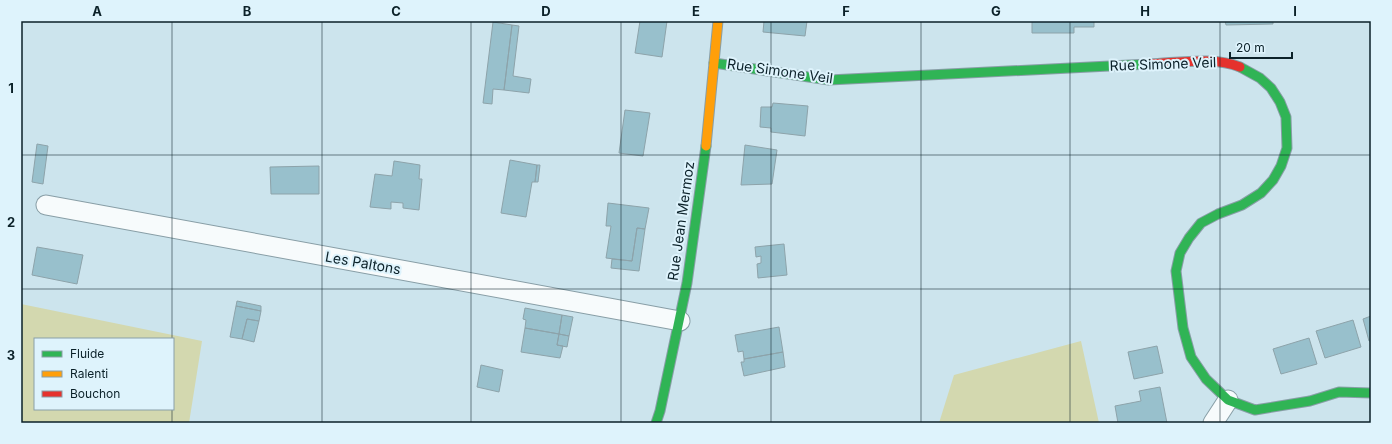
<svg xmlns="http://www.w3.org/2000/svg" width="1392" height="444" viewBox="0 0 1392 444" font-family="Inter,sans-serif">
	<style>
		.green { fill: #d3d8af; fill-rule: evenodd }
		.building { fill: #98c0cc; stroke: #8da3aa }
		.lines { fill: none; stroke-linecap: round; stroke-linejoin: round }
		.street-casing { stroke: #889ea6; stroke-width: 21 }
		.fast-casing { stroke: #889ea6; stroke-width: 11 }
		.slow-casing { stroke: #889ea6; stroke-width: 11 }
		.jam-casing { stroke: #889ea6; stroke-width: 11 }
		.street { stroke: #f7fbfc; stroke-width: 19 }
		.fast { stroke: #30b455; stroke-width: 9 }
		.slow { stroke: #ff9f0a; stroke-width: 9 }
		.jam { stroke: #e5322d; stroke-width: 9 }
		.grid { fill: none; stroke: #0b2129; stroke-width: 1; stroke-opacity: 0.55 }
		.labels { text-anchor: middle; stroke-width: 4; stroke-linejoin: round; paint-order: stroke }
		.street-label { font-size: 14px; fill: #0b2129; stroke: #def3fc }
		.neatline { fill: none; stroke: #0b2129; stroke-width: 1.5 }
		.grid-label { font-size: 13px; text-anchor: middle; font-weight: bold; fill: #0b2129 }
	</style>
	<rect width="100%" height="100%" fill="#cce4ed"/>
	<path class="green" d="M21,304L202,341L189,423H21ZM35,339H173V409H35Z
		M1081,341L1099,423H939L954,375Z"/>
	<path class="building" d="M640,21H667L662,57L635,53Z
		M764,21H807L805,36L763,32Z
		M1032,21H1094V27H1074V33H1032Z
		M1225,21H1273V24L1226,25Z
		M493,22L512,25L504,90L493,89L492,104L483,103Z
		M512,25L519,26L513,76L531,79L529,93L504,90Z
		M773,103L808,106L805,136L771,132V128L760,127L761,107H772Z
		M625,110L650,113L643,156L619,153Z
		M37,144L48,146L43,184L32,182Z
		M745,145L777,150L772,184L741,185Z
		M510,160L537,165L535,182H532L526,217L501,213Z
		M394,161L420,165L419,179H422L419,210L403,208V203L391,202V209L370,207L375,174L392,176Z
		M537,165H540L538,182H535Z
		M319,166V194H271L270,167Z
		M608,203L649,208L645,229L637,228L632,261L606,258L611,226H606Z
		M637,228L645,229L639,271L611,268L612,259L632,261Z
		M784,244L787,275L758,278L757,264L761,263V256L756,257L755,247Z
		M37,247L83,255L77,284L32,275Z
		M237,301L261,306V311L236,306Z
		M236,306L261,311L259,321L247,319L242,339L230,337Z
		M525,308L562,315L559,334L525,328L526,320L523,319Z
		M562,315L573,317L569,336L559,334Z
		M1371,316V341H1369L1363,319Z
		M247,319L259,321L254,342L242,339Z
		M1353,320L1361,347L1325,358L1316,331Z
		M779,327L783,352L744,359L743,351L738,352L735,335Z
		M525,328L559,334L557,345L563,346L560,358L521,352Z
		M559,334L569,336L567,347L557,345Z
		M1309,338L1317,364L1281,374L1273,349Z
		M1157,346L1163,373L1134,379L1128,352Z
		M783,352L785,367L744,376L741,362H744V359Z
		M481,365L503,370L499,392L477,387Z
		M1160,387L1167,423H1118L1115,406L1141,401L1139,391Z"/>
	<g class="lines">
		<defs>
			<path id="street" d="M46,205L680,321
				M1213,423L1228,400"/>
			<path id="fast" d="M714,63L829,80L1149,64
				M1240,67L1260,78L1271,88L1280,102L1286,117L1287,148L1281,166L1273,180L1261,193L1242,205L1218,214L1201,223L1189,238L1180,253L1176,271L1183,328L1191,357L1206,379L1228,400L1255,410L1310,401L1339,392L1371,393
				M656,423L660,411L687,283L706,146"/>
			<path id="slow" d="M706,146L718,21"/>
			<path id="jam" d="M1149,64C1177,63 1214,56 1240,67"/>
		</defs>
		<use href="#street" class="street-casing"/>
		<use href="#fast" class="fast-casing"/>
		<use href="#slow" class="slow-casing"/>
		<use href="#jam" class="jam-casing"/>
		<use href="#street" class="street"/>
		<use href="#fast" class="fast"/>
		<use href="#slow" class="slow"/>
		<use href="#jam" class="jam"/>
	</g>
	<path class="grid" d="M172,21V339M322,21V423M471,21V423M621,21V423M771,21V423M921,21V423M1070,21V423M1220,21V423M21,155H1371M21,289H1371M172,409V423"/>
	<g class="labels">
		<g class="street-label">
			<text transform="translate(1163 64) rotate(-2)" y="5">Rue Simone Veil</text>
			<text transform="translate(780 71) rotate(8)" y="5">Rue Simone Veil</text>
			<text transform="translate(681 221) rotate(-82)" y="5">Rue Jean Mermoz</text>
			<text transform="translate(363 263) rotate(10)" y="5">Les Paltons</text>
		</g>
	</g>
	<rect width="1392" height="444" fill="none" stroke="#def3fc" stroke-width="44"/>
	<rect x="34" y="338" width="140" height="72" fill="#def3fc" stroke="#8a9fa8"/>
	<rect x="42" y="351" width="20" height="6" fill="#30b455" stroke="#8a9fa8"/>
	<text x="70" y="358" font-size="12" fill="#0b2129">Fluide</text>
	<rect x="42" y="371" width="20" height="6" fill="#ff9f0a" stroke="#8a9fa8"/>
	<text x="70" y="378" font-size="12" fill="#0b2129">Ralenti</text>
	<rect x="42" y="391" width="20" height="6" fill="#e5322d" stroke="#8a9fa8"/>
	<text x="70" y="398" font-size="12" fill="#0b2129">Bouchon</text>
	<path d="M1230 52v6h62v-6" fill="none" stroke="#0b2129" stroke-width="2"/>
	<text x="1236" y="52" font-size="12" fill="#0b2129" stroke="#def3fc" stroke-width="3" paint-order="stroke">20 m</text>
	<rect x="22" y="22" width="1348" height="400" class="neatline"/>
	<g class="grid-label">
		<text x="97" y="16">A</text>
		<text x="247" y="16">B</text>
		<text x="396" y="16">C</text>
		<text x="546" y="16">D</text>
		<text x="696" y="16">E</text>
		<text x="846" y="16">F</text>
		<text x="996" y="16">G</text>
		<text x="1145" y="16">H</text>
		<text x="1295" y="16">I</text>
		<text x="11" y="93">1</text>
		<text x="11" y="227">2</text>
		<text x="11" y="360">3</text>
	</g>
</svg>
